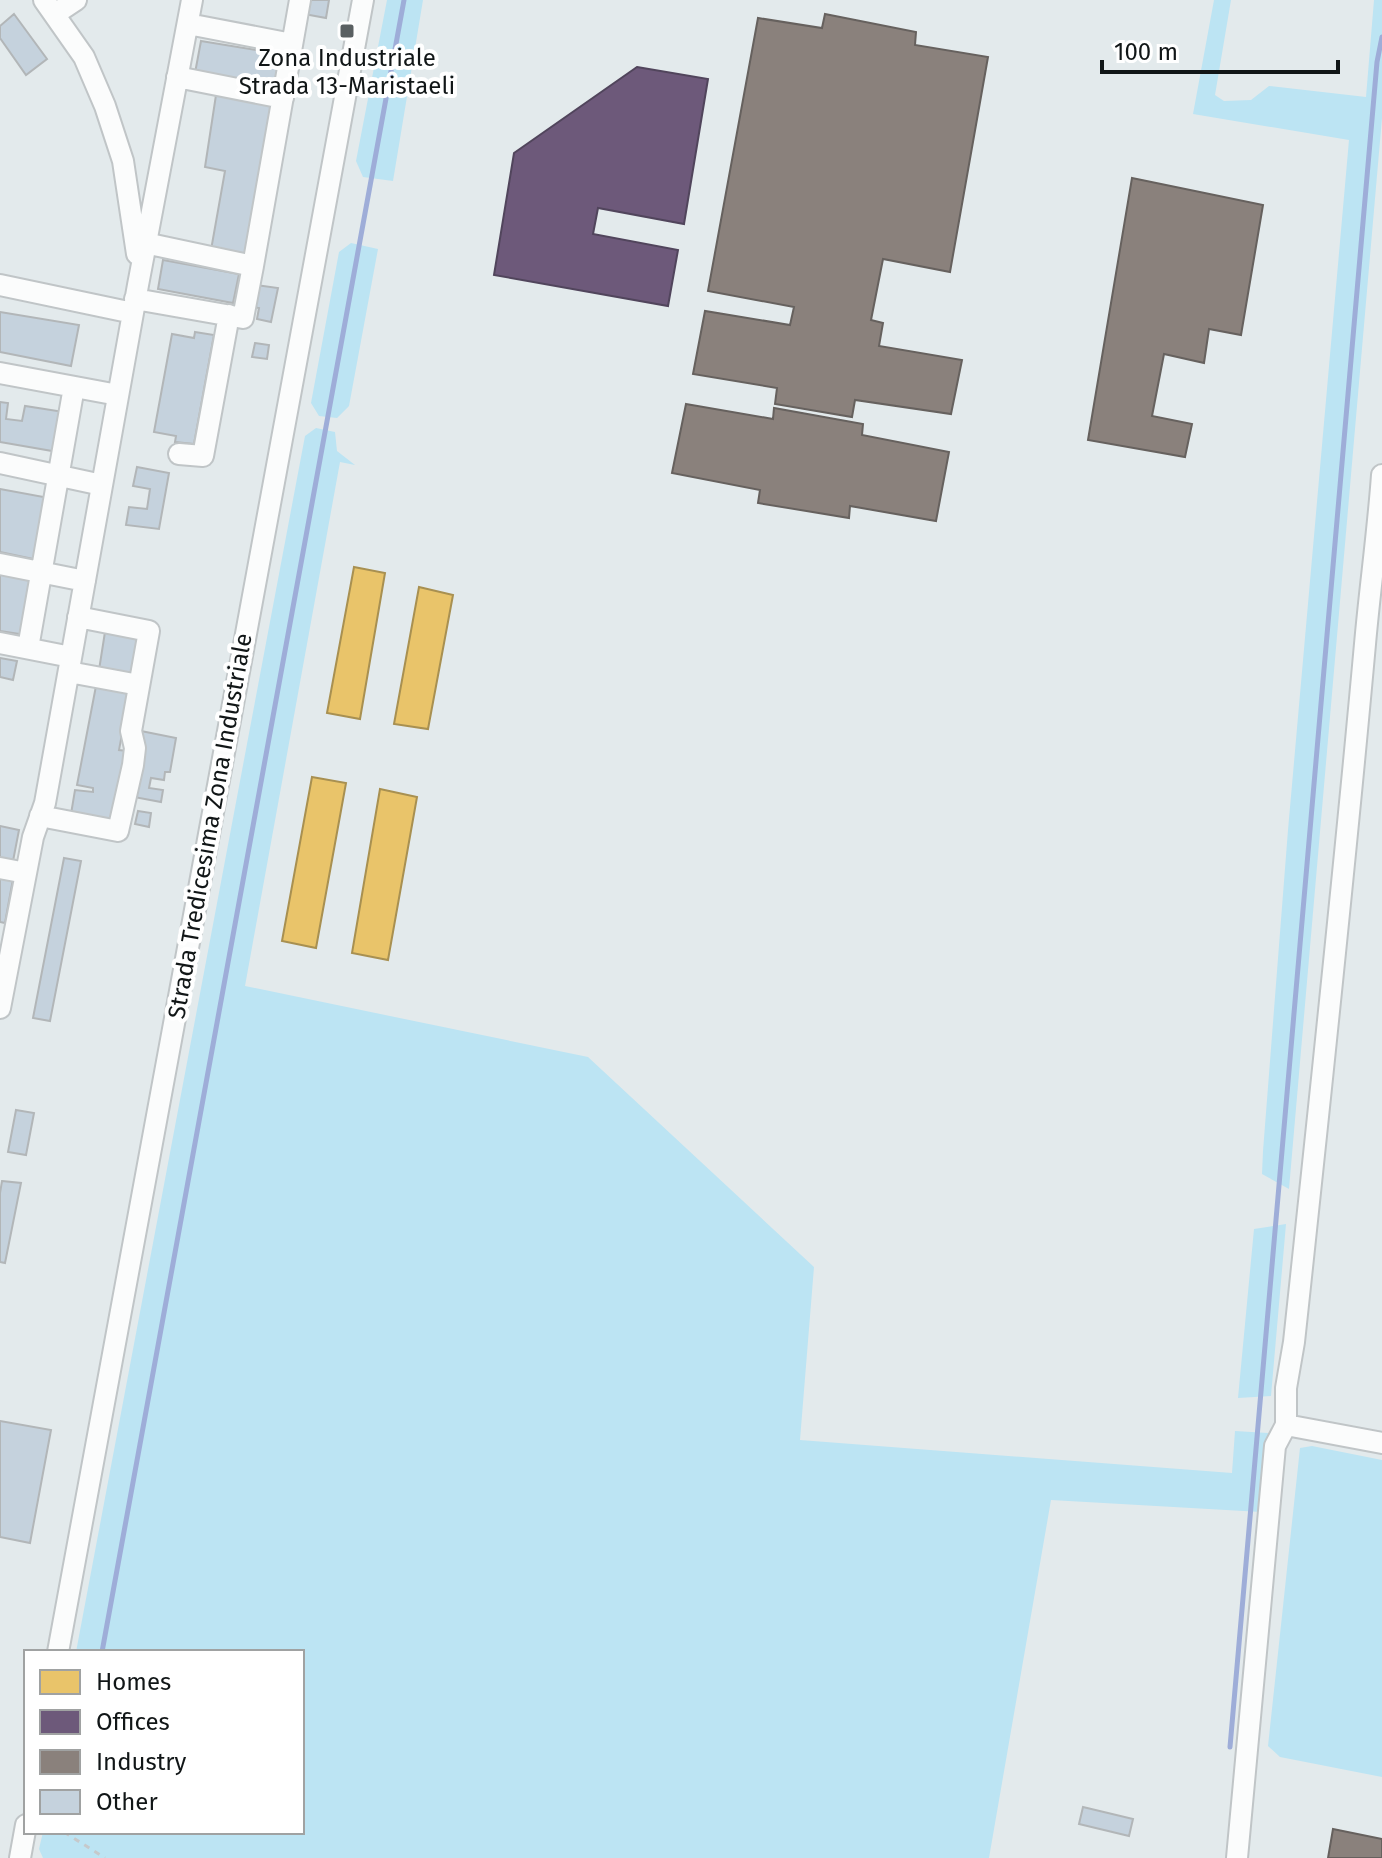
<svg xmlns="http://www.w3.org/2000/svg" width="1382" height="1858" viewBox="0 0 1382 1858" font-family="'Fira Sans',sans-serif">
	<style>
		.green { fill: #bce4f3 }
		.homes { fill: #e9c46a; stroke: #a89051; stroke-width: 2 }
		.offices { fill: #6d597a; stroke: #51455c; stroke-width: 2 }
		.industry { fill: #8a817c; stroke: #66615e; stroke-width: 2 }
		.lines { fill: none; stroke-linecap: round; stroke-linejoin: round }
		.stream { stroke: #9eadd8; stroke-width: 5 }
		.building { fill: #c5d2dd; stroke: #b2b6b8; stroke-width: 2 }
		.minor-casing { stroke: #c0c5c7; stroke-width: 24 }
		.path { stroke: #c6c9cb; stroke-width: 3; stroke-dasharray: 6 6; stroke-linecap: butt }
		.minor { stroke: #fbfcfc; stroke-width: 20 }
		.poi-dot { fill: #5a6062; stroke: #fff; stroke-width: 3 }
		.labels { text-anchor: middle; stroke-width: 8; stroke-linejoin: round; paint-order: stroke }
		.poi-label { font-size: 24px; fill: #111617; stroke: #fff }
		.street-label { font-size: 24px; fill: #111617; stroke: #fff }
	</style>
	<rect width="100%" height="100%" fill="#e3eaec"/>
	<path class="green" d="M387,0H423L393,181L363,177L356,161Z
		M1214,0H1231L1215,95L1224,101L1251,100L1269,86L1366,97L1374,0H1382V118L1289,1189L1262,1174L1263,1151L1288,830L1349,140L1193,114Z
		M351,243L378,249L349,406L337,418L319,416L311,403L339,252Z
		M316,428L335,432L337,451L355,465L340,462L245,986L588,1057L814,1267L800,1440L1232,1473L1235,1431L1268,1433L1261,1512L1051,1500L989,1858H43L39,1849L43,1832H302V1652H76L305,436Z
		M1286,1224L1271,1396L1238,1398L1254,1229Z
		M1312,1446L1382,1460V1777L1280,1757L1268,1746L1300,1448Z"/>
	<path class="homes" d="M354,567L385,573L360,719L327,713Z
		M419,587L453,595L428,729L394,724Z
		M312,777L346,783L316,948L282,941Z
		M380,789L417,797L388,960L352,953Z"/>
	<path class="offices" d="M637,67L708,79L684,224L598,208L593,234L678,250L668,306L494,275L514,153Z"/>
	<path class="industry" d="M825,14L916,32L915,45L988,57L950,272L883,259L871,320L883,323L879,346L962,360L951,414L855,400L852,417L775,404L777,388L693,374L705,311L790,325L794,307L708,291L758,18L822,28Z
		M1132,178L1263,205L1241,335L1209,329L1204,363L1164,354L1152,416L1192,424L1185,457L1088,440Z
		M686,404L773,419L774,408L863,424L862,435L949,452L936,521L850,506L849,518L758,503L760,490L672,473Z
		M1333,1829L1382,1839V1858H1328Z"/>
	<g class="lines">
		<path class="stream" d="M102,1652L404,0
			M1230,1747L1377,62L1382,37"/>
	</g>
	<path class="building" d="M307,0H329L326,18L304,14Z
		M14,14L47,59L26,75L0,38V26Z
		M201,41L280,54L274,88L195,73Z
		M216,95L272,106L245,256L211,250L225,171L205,167Z
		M163,260L239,274L233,303L158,289Z
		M256,285L278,288L271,322L257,319L259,308L252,307Z
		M0,312L79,325L71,366L0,352Z
		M195,332L214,335L194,444L175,442L176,436L154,432L172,334L194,338Z
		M255,343L269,345L267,359L252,357Z
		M0,402L8,403L6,419L22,421L25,406L64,412L58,452L0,442Z
		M137,467L169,473L159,529L126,525L129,507L147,509L150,489L133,486Z
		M0,489L49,498L38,560L0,552Z
		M0,571L36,578L26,635L0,631Z
		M105,632L144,639L137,677L99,670Z
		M0,658L17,661L13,680L0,677Z
		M96,686L130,691L119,750L128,751L114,824L71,814L75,790L93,792V788L77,785Z
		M141,731L176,738L170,772H165L164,780L151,778L149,788L163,790L161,802L134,797Z
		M138,811L151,813L149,827L135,824Z
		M0,826L19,830L13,861L0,859Z
		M64,858L81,861L50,1021L33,1018Z
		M0,876L13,879L5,923L0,922Z
		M16,1110L34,1113L26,1155L8,1152Z
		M2,1181L21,1183L5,1263L0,1262V1193Z
		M0,1421L51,1430L30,1543L0,1537Z
		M1083,1807L1133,1819L1129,1836L1079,1824Z"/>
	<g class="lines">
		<defs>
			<path id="minor" d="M44,0L84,57L105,106L123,161L137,254
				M55,14L76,0
				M188,24L292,44
				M177,77L283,98
				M253,266L300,0
				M0,285L133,313
				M135,299L243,318L253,266L145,243
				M0,373L118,395
				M179,454L203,456L229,315
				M0,463L102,485
				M0,564L85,581
				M0,643L71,657
				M28,648L74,387
				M69,672L139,685
				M40,816L118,831L133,765L135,748L131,731L149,631L78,617
				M0,868L26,873
				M0,1008L33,837L45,803L138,285L192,0
				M1286,1425L1382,1443
				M58,1652L363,0
				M20,1858L26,1825
				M1237,1858L1275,1446L1286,1425V1388L1294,1342C1319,1110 1344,877 1365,644C1370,587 1378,532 1382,475"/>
		</defs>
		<use href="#minor" class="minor-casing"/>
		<path class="path" d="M64,1832L105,1858"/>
		<use href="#minor" class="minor"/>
	</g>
	<rect class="poi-dot" x="339" y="23" width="16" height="16" rx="4"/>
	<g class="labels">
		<g class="poi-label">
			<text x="347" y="66">Zona Industriale<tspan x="347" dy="28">Strada 13-Maristaeli</tspan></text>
		</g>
		<g class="street-label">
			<text transform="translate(210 826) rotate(-80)" y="8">Strada Tredicesima Zona Industriale</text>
		</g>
	</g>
	<rect x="24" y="1650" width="280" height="184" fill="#ffffff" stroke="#a0a2a2" stroke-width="2"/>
	<rect x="40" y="1670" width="40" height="24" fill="#e9c46a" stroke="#a0a2a2" stroke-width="2"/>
	<text x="96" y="1690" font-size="24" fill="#111617">Homes</text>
	<rect x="40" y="1710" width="40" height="24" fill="#6d597a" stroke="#a0a2a2" stroke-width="2"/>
	<text x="96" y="1730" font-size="24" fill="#111617">Offices</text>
	<rect x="40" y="1750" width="40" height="24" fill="#8a817c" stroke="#a0a2a2" stroke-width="2"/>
	<text x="96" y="1770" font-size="24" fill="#111617">Industry</text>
	<rect x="40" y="1790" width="40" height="24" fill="#c5d2dd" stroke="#a0a2a2" stroke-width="2"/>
	<text x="96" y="1810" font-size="24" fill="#111617">Other</text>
	<path d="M1102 60v12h236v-12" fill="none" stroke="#111617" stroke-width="4"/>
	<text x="1114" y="60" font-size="24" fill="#111617" stroke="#ffffff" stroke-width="6" paint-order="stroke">100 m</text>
</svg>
